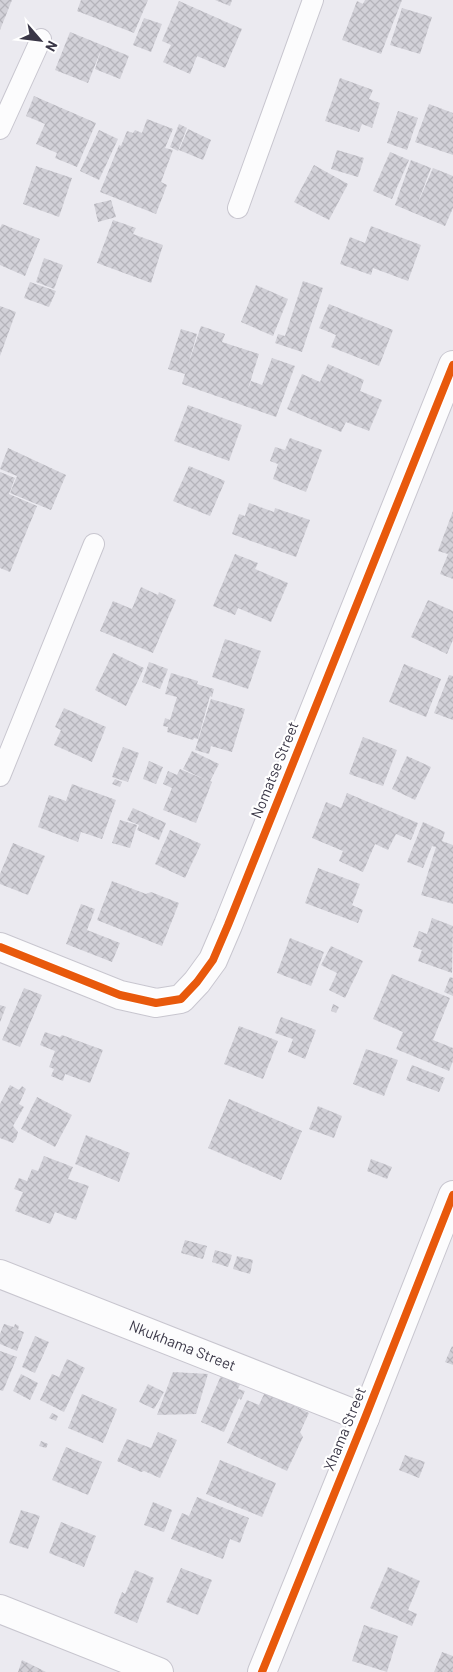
<svg xmlns="http://www.w3.org/2000/svg" width="453" height="1672" viewBox="0 0 453 1672" font-family="Barlow,sans-serif">
	<style>
		.building { fill: url(#building-cross-hatch) }
		.lines { fill: none; stroke-linecap: round; stroke-linejoin: round }
		.service-casing { stroke: #c8c6cf; stroke-width: 22 }
		.minor-casing { stroke: #c8c6cf; stroke-width: 30 }
		.service { stroke: #fcfcfd; stroke-width: 20 }
		.minor { stroke: #fcfcfd; stroke-width: 28 }
		.cycleway-casing { stroke: #fff; stroke-width: 11 }
		.cycleway { stroke: #e8590c; stroke-width: 8 }
		.labels { text-anchor: middle; stroke-width: 4.5; stroke-linejoin: round; paint-order: stroke }
		.street-label { font-size: 15px; fill: #393646; stroke: #fff }
	</style>
	<defs>
		<pattern id="building-cross-hatch" width="8" height="8" patternUnits="userSpaceOnUse" patternTransform="scale(1.25)"><rect width="8" height="8" fill="#d2d1d8"/><path d="M0 0l8 8M0 8l8-8" fill="none" stroke="#b5b4bb"/></pattern>
	</defs>
	<rect width="100%" height="100%" fill="#ebeaf0"/>
	<path class="building" d="M0,0H12L0,30Z
		M81,0H148L134,33L77,11Z
		M215,0H232L230,6Z
		M365,0H402L381,54L342,40L357,1L363,4Z
		M179,1L242,29L225,68L197,56L190,74L163,62L171,45L162,41Z
		M402,8L432,17L420,54L390,45Z
		M144,18L162,24L151,52L133,45Z
		M70,32L129,56L120,79L95,69L101,50L88,83L55,70Z
		M340,78L373,90L369,99L380,103L372,128L362,124L359,132L325,121Z
		M34,96L96,123L77,167L55,158L57,153L36,144L45,124L26,116Z
		M429,104L453,113V155L415,142Z
		M398,111L418,118L407,150L387,143Z
		M147,119L173,129L165,148L173,150L161,182L167,185L156,214L100,192L119,145L121,146L127,131L133,133L135,130L142,133Z
		M179,124L187,128L178,151L170,147Z
		M188,129L211,140L203,160L179,150Z
		M99,130L118,139L99,180L80,171Z
		M337,150L364,158L358,177L331,169Z
		M390,152L409,160L392,199L373,191Z
		M411,160L431,168L417,205L433,168L453,176V208L445,226L395,205Z
		M314,165L348,184L329,220L294,202Z
		M36,166L72,178L59,217L23,204Z
		M111,200L116,217L98,222L94,204Z
		M113,220L136,228L133,234L163,245L151,283L97,263Z
		M2,224L40,239L25,276L0,265V228Z
		M371,226L421,245L408,281L373,268L371,275L340,264L350,237L365,243Z
		M44,258L63,265L54,289L36,282Z
		M303,281L323,288L302,352L275,343L278,334L285,336Z
		M30,282L56,291L49,307L24,298Z
		M256,285L288,299L273,336L241,322Z
		M329,304L393,330L379,366L331,347L336,335L319,328Z
		M0,306L16,312L0,356Z
		M201,326L225,334L222,342L259,354L247,392L251,381L262,385L272,358L295,366L276,417L182,384L185,374L168,369L181,329L197,334L188,365Z
		M328,364L364,380L360,391L382,400L369,431L346,422L341,432L287,409L302,374L320,382Z
		M188,405L242,425L229,461L174,441Z
		M290,438L322,450L306,492L273,479L278,464L270,461L275,447L285,450Z
		M8,448L66,475L51,510L10,493L17,476L0,469Z
		M189,466L225,481L210,516L173,501Z
		M0,472L15,478L9,494L37,506L10,572L0,568Z
		M249,503L274,512L275,508L310,520L296,557L232,534L239,514L245,516Z
		M453,511V579L440,574L448,554L438,551Z
		M235,554L258,563L255,569L288,583L271,622L238,608L235,615L213,606Z
		M141,587L158,595L159,592L176,600L153,653L100,631L113,601L132,609Z
		M428,600L453,611V640L447,654L411,637Z
		M225,639L261,651L248,689L212,677Z
		M113,653L144,668L126,706L95,690Z
		M149,662L168,669L160,689L142,682Z
		M404,664L441,679L426,717L389,702Z
		M171,673L198,681L197,684L214,689L212,697L210,696L198,739L194,738L193,740L167,732L168,727L163,726L165,718L170,720L177,697L165,694Z
		M449,675L453,676V720L434,713Z
		M211,699L245,709L232,752L211,746L209,754L195,750Z
		M64,708L106,727L92,762L54,745L61,730L55,727Z
		M363,737L397,750L383,786L349,774Z
		M123,747L139,753L128,782L112,777Z
		M192,751L219,764L210,781L212,782L196,823L163,810L172,788L163,784L168,771L177,775L180,769L206,780L183,769Z
		M407,756L431,767L415,800L392,789Z
		M149,761L163,767L156,784L143,779Z
		M115,779L122,782L120,787L112,784Z
		M72,784L116,800L102,839L81,832L78,842L38,827L49,795L66,801Z
		M347,793L418,823L411,840L396,834L388,850L375,844L363,872L339,861L343,851L312,838L326,802L341,808Z
		M133,808L166,823L159,840L137,830L139,825L127,820Z
		M120,820L137,825L130,848L112,843Z
		M423,822L445,832L442,841L453,845V904L421,895L436,847L432,846L423,868L407,862Z
		M170,830L201,844L185,878L155,864Z
		M13,843L45,856L28,895L0,884V874Z
		M318,868L360,884L352,905L363,910L358,923L305,903Z
		M112,881L146,894L151,892L179,903L162,946L97,920Z
		M81,904L95,909L87,930L120,943L112,962L66,944Z
		M432,918L453,926L452,973L418,961L422,950L413,947L419,931L427,934Z
		M290,938L324,952L311,986L277,973Z
		M331,946L363,961L345,998L329,990L337,973L321,965Z
		M392,974L450,998L433,1040L453,1048V1061L449,1071L396,1049L403,1032L373,1019Z
		M450,977L453,978V996L444,992Z
		M24,988L42,995L20,1047L2,1040Z
		M333,1004L339,1007L336,1013L331,1011Z
		M0,1005L6,1007L0,1022Z
		M281,1017L316,1030L305,1059L288,1052L293,1039L275,1033Z
		M239,1026L278,1041L263,1079L224,1064Z
		M45,1032L60,1037L62,1035L103,1050L90,1083L65,1074L63,1081L51,1076L54,1069L49,1067L55,1051L40,1045Z
		M366,1049L398,1060L384,1096L353,1084Z
		M412,1065L445,1078L439,1092L406,1080Z
		M10,1085L19,1090L22,1086L26,1089L19,1104L24,1107L13,1126L18,1132L16,1139L13,1143L0,1138V1104Z
		M37,1097L72,1115L55,1147L21,1129Z
		M229,1099L302,1131L281,1180L208,1148Z
		M318,1106L342,1116L334,1138L309,1129Z
		M86,1135L130,1153L119,1182L75,1164Z
		M44,1156L73,1167L68,1179L89,1186L76,1220L55,1212L50,1224L15,1211L23,1192L14,1189L19,1178L27,1181L32,1169L38,1171Z
		M371,1159L392,1167L387,1179L367,1171Z
		M185,1240L207,1246L203,1259L181,1253Z
		M215,1250L232,1255L228,1267L212,1262Z
		M237,1256L253,1260L250,1274L233,1269Z
		M4,1324L14,1327L15,1324L19,1326L18,1330L24,1332L17,1351L0,1344V1334Z
		M35,1336L49,1342L35,1373L22,1367Z
		M452,1346L453,1347V1365L445,1362Z
		M0,1351L17,1357L3,1391L0,1390Z
		M67,1359L85,1368L64,1412L40,1400L52,1374L59,1377Z
		M223,1371L242,1380L238,1389L245,1391L241,1400L239,1398L224,1432L201,1422Z
		M173,1372L208,1374L196,1414L157,1415Z
		M21,1374L38,1383L30,1400L13,1391Z
		M148,1384L164,1392L154,1409L139,1402Z
		M265,1392L309,1413L300,1432L303,1437L287,1471L227,1443L247,1400L259,1405Z
		M82,1394L117,1409L103,1443L68,1428Z
		M52,1413L58,1416L56,1421L49,1418Z
		M158,1432L177,1440L160,1478L144,1471L141,1472L117,1461L127,1439L151,1448Z
		M41,1441L48,1444L46,1448L39,1446Z
		M66,1447L102,1462L88,1495L52,1480Z
		M405,1455L425,1462L419,1478L399,1470Z
		M220,1460L276,1483L262,1517L206,1494Z
		M197,1497L249,1518L240,1543L230,1539L223,1559L171,1539L182,1513L189,1516Z
		M153,1502L172,1510L164,1532L144,1525Z
		M21,1510L40,1516L28,1549L9,1543Z
		M61,1522L96,1536L84,1567L49,1553Z
		M388,1567L420,1581L408,1610L417,1614L412,1626L370,1608Z
		M181,1568L212,1580L198,1615L166,1602Z
		M135,1570L154,1578L137,1623L114,1613L122,1592L125,1594Z
		M364,1625L398,1636L387,1672L352,1661Z
		M442,1652L453,1656V1672H434Z
		M22,1660L46,1672H18Z"/>
	<g class="lines">
		<defs>
			<path id="service" d="M0,129L41,39
				M238,208L313,0
				M0,776L94,544"/>
			<g id="minor">
				<path d="M0,947L120,995L156,1003L181,999L197,982L213,960L228,925L453,365"/>
				<path id="s1" d="M0,1274L365,1418"/>
				<path d="M0,1609L159,1672"/>
				<path d="M262,1672L365,1418L453,1195"/>
			</g>
		</defs>
		<use href="#service" class="service-casing"/>
		<use href="#minor" class="minor-casing"/>
		<use href="#service" class="service"/>
		<use href="#minor" class="minor"/>
		<defs>
			<path id="cycleway" d="M0,947L120,995L156,1003L181,999L197,982L213,960L228,925L453,365
				M262,1672L365,1418L453,1195"/>
		</defs>
		<use href="#cycleway" class="cycleway-casing"/>
		<use href="#cycleway" class="cycleway"/>
	</g>
	<g class="labels">
		<g class="street-label">
			<text transform="translate(275 770) rotate(-68)" y="5">Nomatse Street</text>
			<text dy="5" stroke="none"><textPath href="#s1" startOffset="196">Nkukhama Street</textPath></text>
			<text transform="translate(345 1429) rotate(-68)" y="5">Xhama Street</text>
		</g>
	</g>
	<g transform="translate(40 40) rotate(118)" stroke="#ffffff" stroke-width="4" paint-order="stroke">
	<path d="M0-4L9 19L0 12L-9 19Z" fill="#393646"/>
	<text y="-8" font-size="14" font-weight="bold" text-anchor="middle" fill="#393646">N</text>
	</g>
</svg>
